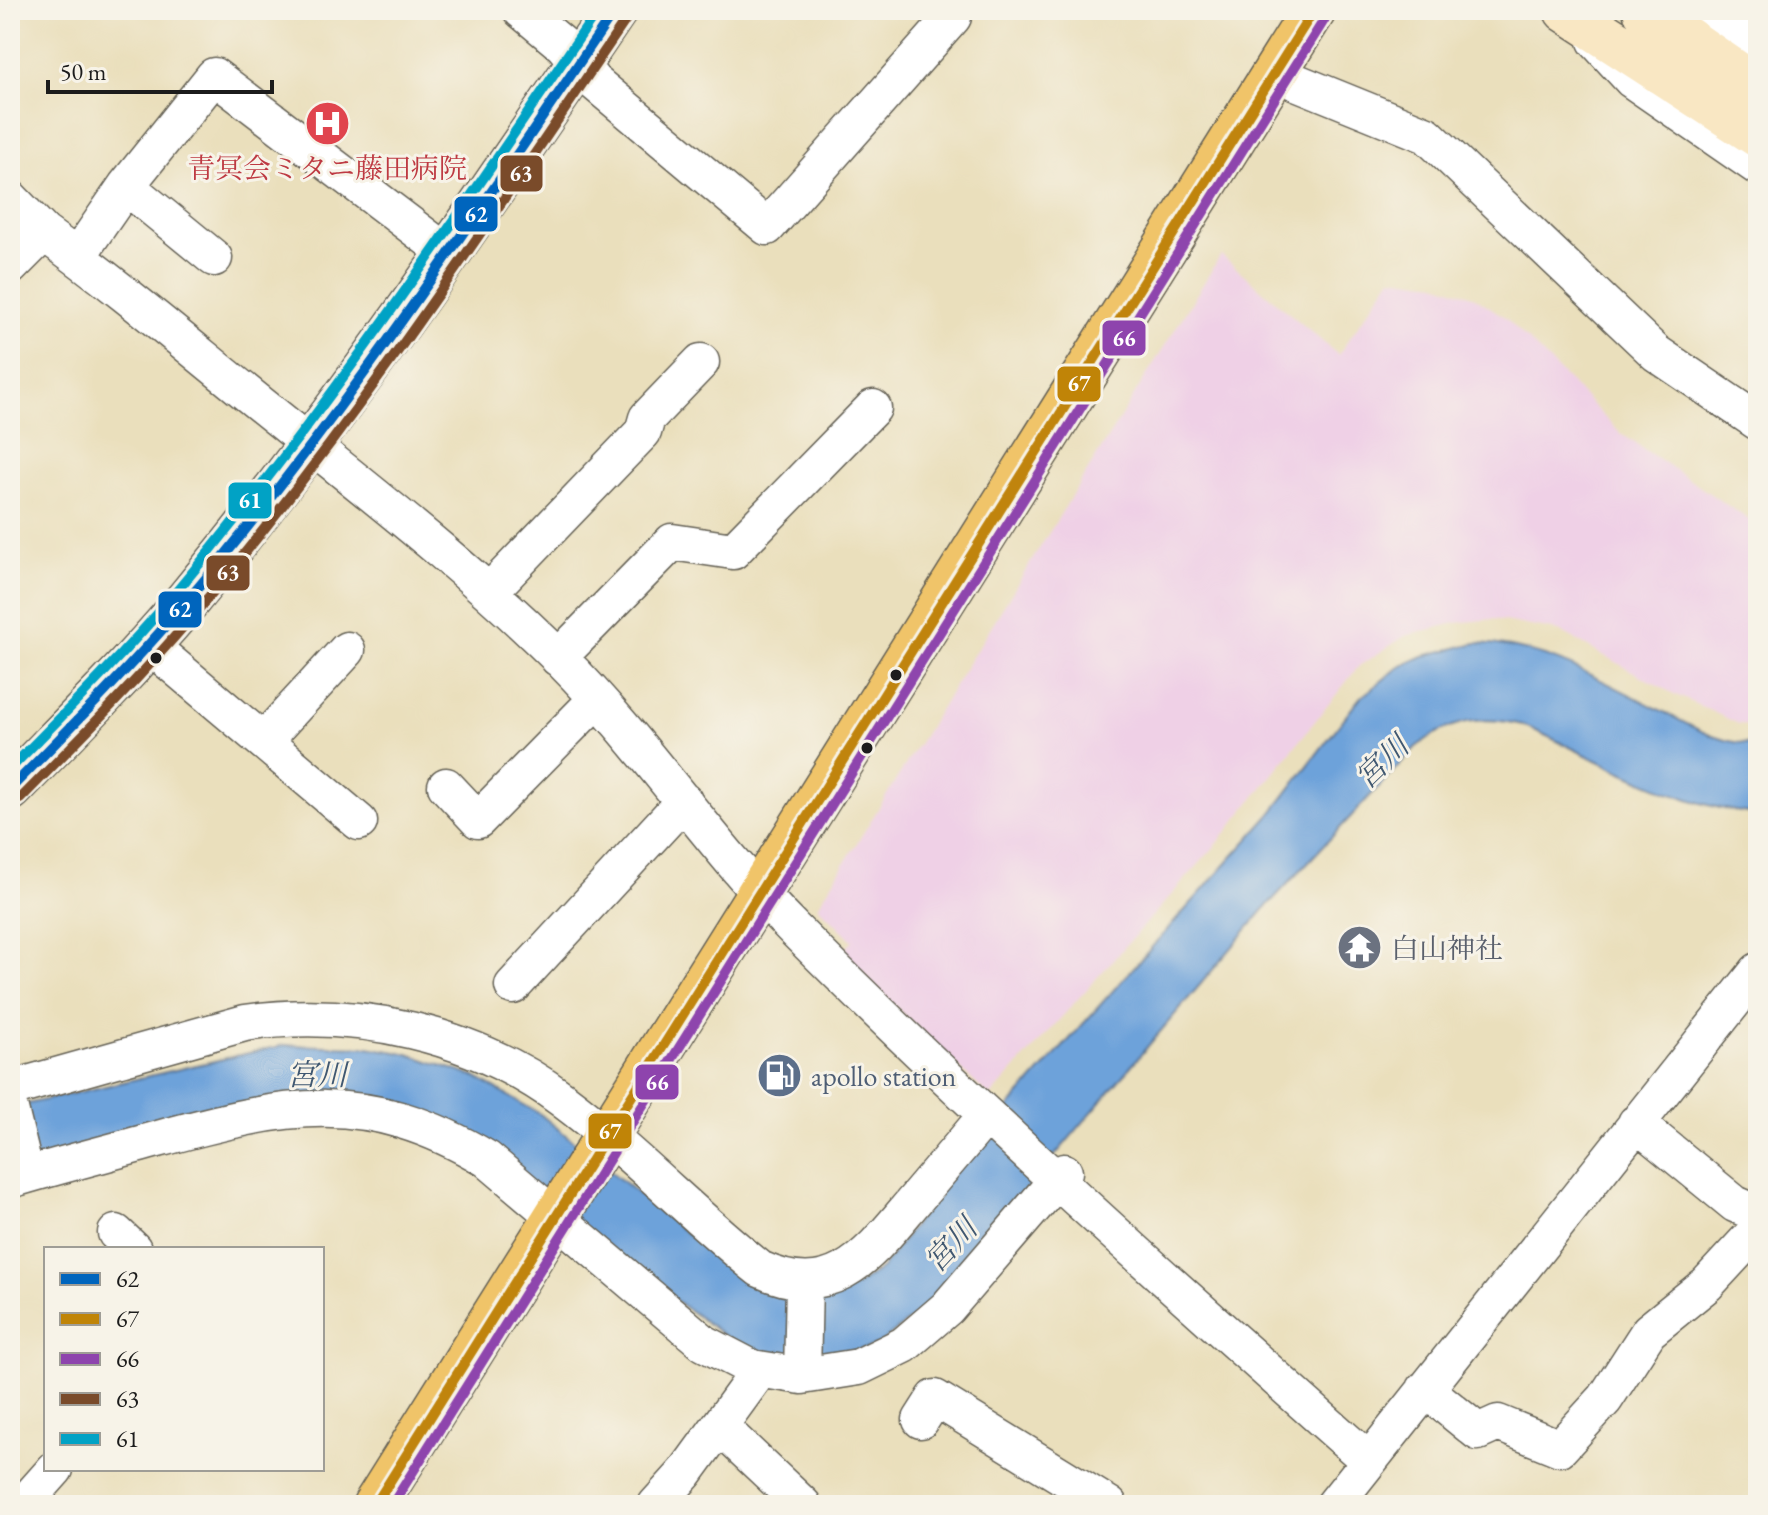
<svg xmlns="http://www.w3.org/2000/svg" width="1768" height="1515" viewBox="0 0 1768 1515" font-family="'EB Garamond','Noto Serif JP',serif">
	<style>
		.built { fill: #efd0e6 }
		.water { fill: #6da2da; stroke: #445f7b; stroke-width: 2 }
		.lines { fill: none; stroke-linecap: round; stroke-linejoin: round }
		.minor-casing { stroke: #646054; stroke-width: 39 }
		.tertiary-casing { stroke: #646054; stroke-width: 47 }
		.secondary-casing { stroke: #646054; stroke-width: 47 }
		.primary-casing { stroke: #646054; stroke-width: 47 }
		.minor { stroke: #fff; stroke-width: 36 }
		.tertiary { stroke: #fff; stroke-width: 44 }
		.secondary { stroke: #f9e7c3; stroke-width: 44 }
		.primary { stroke: #f0c469; stroke-width: 44 }
		.bus-1-casing { stroke: #f7f3e8; stroke-width: 16 }
		.bus-2-casing { stroke: #f7f3e8; stroke-width: 16 }
		.bus-3-casing { stroke: #f7f3e8; stroke-width: 16 }
		.bus-4-casing { stroke: #f7f3e8; stroke-width: 16 }
		.bus-5-casing { stroke: #f7f3e8; stroke-width: 16 }
		.bus-1 { stroke: #0065bd; stroke-width: 10 }
		.bus-2 { stroke: #c08407; stroke-width: 10 }
		.bus-3 { stroke: #8e44ad; stroke-width: 10 }
		.bus-4 { stroke: #7a4b2a; stroke-width: 10 }
		.bus-5 { stroke: #01a2c5; stroke-width: 10 }
		.bus-dot { fill: #1c1c1c; stroke: #f7f3e8; stroke-width: 3 }
		.labels { text-anchor: middle; stroke-width: 6; stroke-linejoin: round; paint-order: stroke }
		.health-label { font-size: 28px; fill: #be3a42; stroke: #f7f3e8 }
		.worship-label { font-size: 28px; fill: #5b616d; stroke: #f7f3e8; text-anchor: start }
		.service-label { font-size: 28px; fill: #4e5e75; stroke: #f7f3e8; text-anchor: start }
		.water-label { font-size: 30px; font-style: italic; fill: #405871; stroke: #f7f3e8 }
		.line-badge { stroke: #f7f3e8; stroke-width: 3 }
		.badge-label { font-size: 22px; text-anchor: middle; font-weight: bold; fill: #fff }
	</style>
	<rect width="100%" height="100%" fill="#f7f3e8"/>
	<filter id="ink" filterUnits="userSpaceOnUse"><feTurbulence type="fractalNoise" baseFrequency=".0125" numOctaves="2"/><feDisplacementMap in="SourceGraphic" scale="16" xChannelSelector="R" yChannelSelector="G"/><feConvolveMatrix kernelMatrix="1 2 1 2 8 2 1 2 1" color-interpolation-filters="sRGB"/></filter>
	<filter id="wash" filterUnits="userSpaceOnUse"><feTurbulence type="fractalNoise" baseFrequency=".006" numOctaves="4" result="noise"/><feDisplacementMap in="SourceGraphic" scale="32" xChannelSelector="R" yChannelSelector="G"/><feGaussianBlur stdDeviation="1.8" result="paint"/><feColorMatrix in="noise" values="0 0 0 0 0 0 0 0 0 0 0 0 0 0 0 0 0 1.4 0 .05"/><feComposite in="paint" operator="in"/></filter>
	<g filter="url(#wash)">
		<rect width="100%" height="100%" fill="#eadfbc"/>
		<path class="built" d="M1221,255L1338,355L1392,277L1437,283L1475,297L1506,318L1620,433L1758,526V725L1739,724L1674,694L1559,631L1493,619L1455,623L1405,636L1359,666L1217,844L990,1097L840,954L853,941L818,906Z"/>
		<path class="water" d="M1476,643C1546,645 1605,683 1666,713C1697,729 1722,745 1758,744V814C1679,808 1595,757 1523,725C1481,715 1450,720 1416,747L1267,906L927,1306L878,1345L810,1363L744,1350L410,1108L38,1162L10,1108L284,1045L368,1047L408,1054L473,1076L540,1114L734,1272L772,1294L790,1300H824L854,1287L882,1268L966,1155L1270,815L1359,699L1399,667L1423,656Z"/>
	</g>
	<g filter="url(#ink)">
		<g class="lines">
			<defs>
				<path id="minor" d="M521,10L563,45L594,82L767,227L953,17
					M1697,10L1758,50
					M1750,10L1758,18
					M1596,41L1632,80L1758,167
					M1274,73L1427,135L1656,353L1758,422
					M126,186L214,258
					M10,198L44,233C125,291 201,357 279,419C376,497 474,573 562,661C646,745 710,845 794,929C979,1114 1173,1287 1368,1460
					M77,257L126,186L214,76L450,255
					M10,267L44,233
					M490,591L643,432L647,418L701,362
					M148,644L359,822
					M558,658L672,542L733,551L873,408
					M265,739L347,650
					M446,786L478,820L597,699
					M513,986L684,801
					M10,1089L245,1023C354,1007 473,1033 562,1099C632,1151 692,1215 760,1269C835,1304 870,1253 914,1201C938,1173 962,1144 986,1116
					M10,1110L26,1175
					M1636,1123L1735,1204L1758,1214
					M10,1180C59,1165 108,1153 158,1139C286,1104 366,1087 487,1159L704,1343L752,1368L802,1376L859,1367L904,1345L947,1308L1064,1172
					M116,1233L133,1249
					M802,1376L804,1282
					M1425,1389L1478,1432L1498,1423L1560,1448L1605,1399L1649,1331L1707,1284L1758,1229
					M921,1420L935,1398L1109,1505
					M719,1426L803,1505
					M23,1505L55,1469
					M656,1505L685,1473L760,1370
					M1334,1505L1758,971"/>
				<path id="tertiary" d="M10,789C76,721 145,654 204,580C353,398 483,204 615,10"/>
				<path id="secondary" d="M1566,10L1758,135
					M1645,10L1758,88"/>
				<path id="primary" d="M375,1505L1314,10"/>
			</defs>
			<use href="#minor" class="minor-casing"/>
			<use href="#tertiary" class="tertiary-casing"/>
			<use href="#secondary" class="secondary-casing"/>
			<use href="#primary" class="primary-casing"/>
			<use href="#minor" class="minor"/>
			<use href="#tertiary" class="tertiary"/>
			<use href="#secondary" class="secondary"/>
			<use href="#primary" class="primary"/>
			<defs>
				<path id="bus-1" d="M10,789C68,730 127,671 181,608C340,421 477,213 615,10"/>
				<path id="bus-2" d="M375,1505L1314,10"/>
				<path id="bus-3" d="M392,1505L1326,17"/>
				<path id="bus-4" d="M20,799C78,740 136,682 190,619C351,431 488,222 627,18"/>
				<path id="bus-5" d="M10,769C65,713 121,657 172,597C327,412 462,210 598,10"/>
			</defs>
			<use href="#bus-1" class="bus-1-casing"/>
			<use href="#bus-2" class="bus-2-casing"/>
			<use href="#bus-3" class="bus-3-casing"/>
			<use href="#bus-4" class="bus-4-casing"/>
			<use href="#bus-5" class="bus-5-casing"/>
			<use href="#bus-1" class="bus-1"/>
			<use href="#bus-2" class="bus-2"/>
			<use href="#bus-3" class="bus-3"/>
			<use href="#bus-4" class="bus-4"/>
			<use href="#bus-5" class="bus-5"/>
		</g>
	</g>
	<defs>
		<symbol id="hospital-disc" viewBox="-11 -11 22 22"><circle r="9.5" fill="#e0444e" stroke="#f7f3e8"/><path d="M-5-5h3v3.5h4V-5h3V5h-3V1.5h-4V5h-3Z" fill="#fff"/></symbol>
		<symbol id="temple-disc" viewBox="-11 -11 22 22"><circle r="9.5" fill="#6b7280" stroke="#f7f3e8"/><path d="M0-6L5-2H3V0L6.5 2.5H4V6H1.5V3h-3V6H-4V2.5H-6.5L-3 0V-2H-5Z" fill="#fff"/></symbol>
		<symbol id="fuel-disc" viewBox="-11 -11 22 22"><circle r="9.5" fill="#5c6f8a" stroke="#f7f3e8"/><path d="M-5.5-6h7V0h2V4h1.3V-2.5L3-4.5l.8-.8L6-3V5H2.5V1h-1V6h-7ZM-4.2-4.7v3.2H.2V-4.7Z" fill="#fff"/></symbol>
	</defs>
	<g fill-rule="evenodd">
		<use href="#hospital-disc" x="302" y="98" width="51" height="51"/>
		<use href="#temple-disc" x="1334" y="922" width="51" height="51"/>
		<use href="#fuel-disc" x="754" y="1050" width="51" height="51"/>
	</g>
	<g class="bus-dot">
		<circle cx="156" cy="658" r="7"/>
		<circle cx="896" cy="675" r="7"/>
		<circle cx="867" cy="748" r="7"/>
	</g>
	<g class="labels">
		<g class="health-label">
			<text x="327" y="178">青冥会ミタニ藤田病院</text>
		</g>
		<g class="worship-label">
			<text x="1391" y="958">白山神社</text>
		</g>
		<g class="service-label">
			<text x="811" y="1086">apollo station</text>
		</g>
		<g class="water-label">
			<text transform="translate(1382 762) rotate(-44)" y="10">宮川</text>
			<text x="317" y="1085">宮川</text>
			<text transform="translate(951 1245) rotate(-47)" y="10">宮川</text>
		</g>
	</g>
	<g class="line-badge">
		<rect x="499" y="154" width="45" height="39" rx="8" fill="#7a4b2a"/>
		<rect x="453" y="195" width="46" height="38" rx="8" fill="#0065bd"/>
		<rect x="1101" y="319" width="46" height="38" rx="8" fill="#8e44ad"/>
		<rect x="1056" y="365" width="46" height="38" rx="8" fill="#c08407"/>
		<rect x="227" y="481" width="46" height="39" rx="8" fill="#01a2c5"/>
		<rect x="205" y="554" width="46" height="38" rx="8" fill="#7a4b2a"/>
		<rect x="157" y="590" width="46" height="39" rx="8" fill="#0065bd"/>
		<rect x="634" y="1063" width="46" height="38" rx="8" fill="#8e44ad"/>
		<rect x="587" y="1112" width="46" height="38" rx="8" fill="#c08407"/>
	</g>
	<g class="badge-label">
		<text x="521" y="181">63</text>
		<text x="476" y="222">62</text>
		<text x="1124" y="346">66</text>
		<text x="1079" y="391">67</text>
		<text x="250" y="508">61</text>
		<text x="228" y="580">63</text>
		<text x="180" y="617">62</text>
		<text x="657" y="1090">66</text>
		<text x="610" y="1139">67</text>
	</g>
	<rect width="1768" height="1515" fill="none" stroke="#f7f3e8" stroke-width="40"/>
	<rect x="44" y="1247" width="280" height="224" fill="#f7f3e8" stroke="#9f9d96" stroke-width="2"/>
	<rect x="60" y="1273" width="40" height="12" fill="#0065bd" stroke="#9f9d96" stroke-width="2"/>
	<text x="116" y="1287" font-size="24" fill="#1c1c1c">62</text>
	<rect x="60" y="1313" width="40" height="12" fill="#c08407" stroke="#9f9d96" stroke-width="2"/>
	<text x="116" y="1327" font-size="24" fill="#1c1c1c">67</text>
	<rect x="60" y="1353" width="40" height="12" fill="#8e44ad" stroke="#9f9d96" stroke-width="2"/>
	<text x="116" y="1367" font-size="24" fill="#1c1c1c">66</text>
	<rect x="60" y="1393" width="40" height="12" fill="#7a4b2a" stroke="#9f9d96" stroke-width="2"/>
	<text x="116" y="1407" font-size="24" fill="#1c1c1c">63</text>
	<rect x="60" y="1433" width="40" height="12" fill="#01a2c5" stroke="#9f9d96" stroke-width="2"/>
	<text x="116" y="1447" font-size="24" fill="#1c1c1c">61</text>
	<path d="M48 80v12h224v-12" fill="none" stroke="#1c1c1c" stroke-width="4"/>
	<text x="60" y="80" font-size="24" fill="#1c1c1c" stroke="#f7f3e8" stroke-width="6" paint-order="stroke">50 m</text>
</svg>
